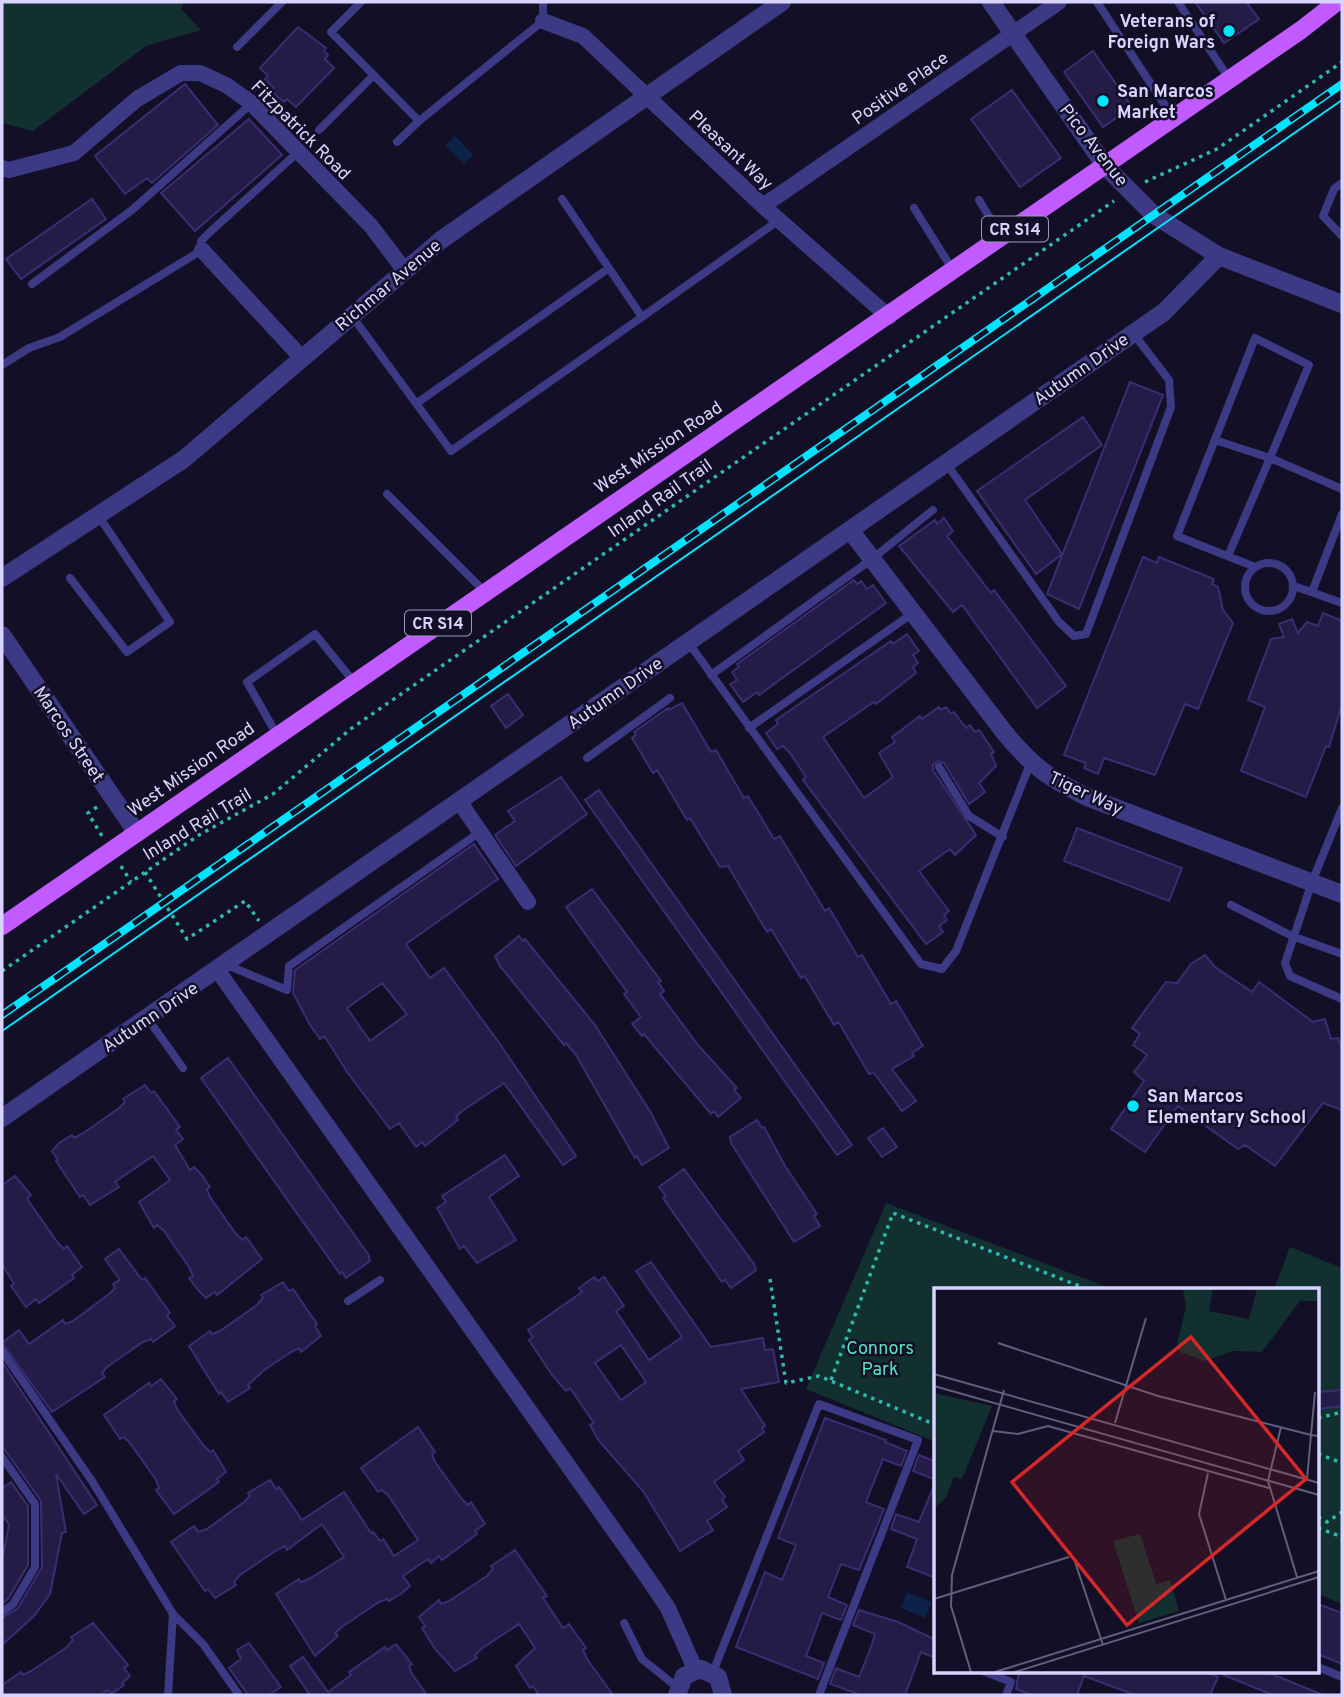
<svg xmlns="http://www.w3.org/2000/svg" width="1344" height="1697" viewBox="0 0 1344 1697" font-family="Overpass,sans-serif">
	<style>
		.green { fill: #12302f }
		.water { fill: #0c2248 }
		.building { fill: #241b47; stroke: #3b2d73; stroke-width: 2; fill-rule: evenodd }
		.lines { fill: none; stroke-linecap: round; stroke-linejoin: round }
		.path { stroke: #2fb8b0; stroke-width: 3.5; stroke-dasharray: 3.5 5; stroke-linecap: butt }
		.service { stroke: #3d3a85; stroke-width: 8 }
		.minor { stroke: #3d3a85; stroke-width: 16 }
		.tertiary { stroke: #3d3a85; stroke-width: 18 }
		.primary { stroke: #c25bff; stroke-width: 18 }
		.tram { stroke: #00e5ff; stroke-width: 2 }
		.rail-casing { stroke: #00e5ff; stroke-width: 8 }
		.rail { stroke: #130f26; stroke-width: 5; stroke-dasharray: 16; stroke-linecap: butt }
		.poi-dot { fill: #00e5ff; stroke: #130f26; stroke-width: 2.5 }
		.labels { text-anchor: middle; stroke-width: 5; stroke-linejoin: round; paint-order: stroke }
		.shield { fill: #130f26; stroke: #9e99be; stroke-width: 2 }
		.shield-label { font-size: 16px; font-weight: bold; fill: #d9d4ff }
		.poi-label { font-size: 18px; font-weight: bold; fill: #d9d4ff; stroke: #130f26; text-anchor: start }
		.street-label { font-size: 18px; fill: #d9d4ff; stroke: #130f26 }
		.park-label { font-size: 18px; fill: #5fe0c0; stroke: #130f26 }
		.inset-road { fill: none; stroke: #625e7d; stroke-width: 2 }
		.view { fill: #d62828; fill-opacity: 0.15; stroke: #d62828; stroke-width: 3.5 }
		.inset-edge { fill: none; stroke: #d9d4ff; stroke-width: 3.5 }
	</style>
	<rect width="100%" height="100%" fill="#130f26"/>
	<path class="green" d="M2,2H184L181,9L201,30L146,46L33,131L2,123Z
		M886,1203L1112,1289H936V1442L806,1389Z
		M1290,1247L1342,1268V1604L1318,1594V1289H1274Z"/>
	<path class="water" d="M455,136L473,155L464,164L445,145Z
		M907,1592L932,1602L925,1618L901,1608Z"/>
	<path class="building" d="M1195,2H1246L1259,19L1224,43Z
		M298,27L326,48L324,51L328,55L325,59L334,68L296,107L287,99L284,102L271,91L274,88L265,79L268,76L260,68Z
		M1093,51L1132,107L1103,127L1064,72Z
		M185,84L218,125L152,183L147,178L125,194L95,156Z
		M1012,90L1061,158L1020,187L971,119Z
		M249,119L282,155L195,231L161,193Z
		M92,199L106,219L21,279L6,259Z
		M1130,382L1163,395L1079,609L1047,594Z
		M1083,417L1102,445L1025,500L1062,554L1036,574L977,491Z
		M944,518L953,531L947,536L991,593L994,590L1066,686L1037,708L962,605L953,612L899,546L935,520L937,524Z
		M1143,557L1157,563L1159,557L1214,579L1212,584L1218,587L1223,610L1233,623L1198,709L1185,704L1155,775L1104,758L1098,774L1084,768L1086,763L1064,755Z
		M854,580L857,584L861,581L867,589L873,585L886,603L759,695L757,692L743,702L730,684L737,680L732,672L739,667L737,664Z
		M1323,613L1342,621V704L1329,747L1326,746L1306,797L1241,771L1265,707L1248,700L1271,639L1284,637L1279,624L1292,619L1298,633L1307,622L1318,626Z
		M907,634L919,651L913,655L918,663L913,667L916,673L876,704L874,702L823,737L864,798L893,777L879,753L895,742L892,737L920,716L922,719L939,707L941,710L946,707L951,714L954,712L966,728L970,725L975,732L979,730L994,752L991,754L996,766L979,783L985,792L969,804L944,763L938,761L933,765V770L976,835L955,855L950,849L919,871L949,911L944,915L947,920L939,926L943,932L926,944L803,780L806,777L790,753L783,746L777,749L766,733L778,724L776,720L891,641L893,644Z
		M508,694L523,715L506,728L491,706Z
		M682,703L711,752L716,750L744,798L748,796L774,839L780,836L825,911L829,908L858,957L862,955L891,1004L896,1001L923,1046L912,1053L914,1056L892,1069L916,1101L902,1111L874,1073L869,1074L841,1026L838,1022L834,1025L807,980L805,976L801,978L771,929L767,932L728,866L720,867L690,818L687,820L657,770L653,773L632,738L636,735L634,732L668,708L669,710Z
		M561,777L587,814L516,866L495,835L515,821L508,811Z
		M599,790L852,1145L837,1155L585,800Z
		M1077,828L1182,868L1169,901L1064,861Z
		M474,844L498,879L406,944L430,978L444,968L500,1044L576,1156L563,1165L504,1083L462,1111L456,1117L458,1120L425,1146L422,1142L416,1147L399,1123L390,1129L347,1072L329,1043L324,1036L320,1039L310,1025L293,993L295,970ZM382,983L407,1014L370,1041L347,1008Z
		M592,889L661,981L658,982L664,991L660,994L698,1045L737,1088L734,1090L741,1098L718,1117L714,1111L711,1114L644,1034L642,1036L632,1024L641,1017L624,994L627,992L566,907Z
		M519,936L523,941L525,939L595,1025L651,1113L669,1148L642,1165L637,1156L635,1158L576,1055L566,1043L564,1045L500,966L495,956Z
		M1205,955L1215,967L1252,992L1259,982L1313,1022L1325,1019L1331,1039L1338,1038L1342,1049V1110L1323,1103L1275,1166L1245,1145L1238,1149L1178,1106L1145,1152L1111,1129L1144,1081L1134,1072L1147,1055L1133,1045L1140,1034L1132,1028L1166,982L1177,983L1191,964Z
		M228,1058L368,1254L370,1261L346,1278L342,1272L340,1274L201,1078Z
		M145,1085L151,1093L154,1091L180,1127L176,1130L183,1139L175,1145L190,1170L194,1167L201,1174L210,1187L207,1189L210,1197L236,1234L243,1240L246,1237L262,1259L217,1295L215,1292L206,1298L199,1291L189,1278L193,1276L189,1267L164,1231L157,1225L154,1228L139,1202L170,1180L153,1156L115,1182L119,1187L90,1205L83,1195L80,1197L56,1161L58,1160L52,1151L59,1143L72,1135L74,1138L82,1134L119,1108L125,1102L123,1099Z
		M757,1120L762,1128L764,1127L785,1166L817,1214L814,1216L820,1226L794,1242L731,1143L730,1137Z
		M883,1128L897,1147L882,1157L868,1138Z
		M505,1155L519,1176L489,1197L516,1240L477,1263L464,1246L460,1249L437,1208L446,1202L442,1196Z
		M684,1169L754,1264L756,1270L731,1288L725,1280L722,1282L663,1198L666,1196L659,1187Z
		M15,1176L31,1195L27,1198L32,1206L58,1243L64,1249L67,1246L82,1267L72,1275L74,1278L39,1303L36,1299L26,1307L11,1286L14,1284L2,1264V1185Z
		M119,1249L142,1280L145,1278L170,1313L167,1316L175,1326L153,1342L151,1339L143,1342L107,1367L102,1373L105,1377L52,1412L2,1343L19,1330L29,1344L63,1320L65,1324L73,1321L109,1294L115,1288L113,1284L120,1280L105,1259Z
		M651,1262L711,1347L763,1338L765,1350L773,1349L779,1382L741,1389L765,1426L762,1428L764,1432L738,1451L744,1460L714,1482L725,1497L722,1500L727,1507L707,1521L713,1530L680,1551L643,1491L599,1441L590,1425L594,1423L570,1388L566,1391L552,1375L529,1340L533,1337L528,1330L582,1292L579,1288L594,1277L598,1281L604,1277L624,1306L616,1311L649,1360L682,1337L636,1271ZM621,1345L646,1382L621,1400L595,1363Z
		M283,1282L289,1291L293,1289L317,1324L315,1326L321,1336L301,1352L299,1348L291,1352L263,1371L248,1385L250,1388L228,1402L221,1392L219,1394L189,1346L210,1331L212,1334L220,1331L257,1305L263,1298L261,1295Z
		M2,1362L97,1505L84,1514L56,1474L66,1532L62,1533L50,1594L34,1616L2,1645V1618L18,1608L42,1567L41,1501L2,1446Z
		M161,1379L177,1399L174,1401L177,1409L204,1446L210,1452L213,1450L226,1472L217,1479L219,1482L174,1514L156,1490L159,1488L156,1480L130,1443L124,1437L120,1439L104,1415L149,1383L151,1386Z
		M1342,1390V1406L1318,1409V1392Z
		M825,1418L886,1440L885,1442L907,1451L901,1466L883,1459L866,1502L884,1509L878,1524L859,1570L841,1564L828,1597L847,1605L841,1620L822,1613L811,1643L806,1656L824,1663L818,1679L736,1647L765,1572L782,1580L796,1545L778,1538Z
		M418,1427L435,1452L432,1454L435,1462L461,1498L468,1505L471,1502L485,1524L475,1531L477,1534L442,1560L439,1556L431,1563L428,1559L403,1576L410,1586L402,1593L389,1601L387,1599L379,1602L342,1627L335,1633L338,1636L315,1656L276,1594L299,1579L301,1582L309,1579L344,1557L322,1524L287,1550L285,1546L277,1550L240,1575L234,1582L236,1585L215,1598L208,1589L205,1591L171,1542L194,1526L198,1532L207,1529L244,1502L250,1496L248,1493L270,1480L276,1489L279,1487L302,1520L344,1492L371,1533L373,1532L380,1541L383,1539L394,1556L418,1540L388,1495L381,1490L378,1492L361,1468Z
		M919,1455L936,1462V1480L913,1471Z
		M936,1481V1578L907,1567L917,1539L891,1529L896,1514L919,1522Z
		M11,1482L28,1506V1565L8,1599L2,1604V1561L9,1525L2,1514V1488Z
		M515,1550L547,1596L543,1598L563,1628L569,1624L586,1648L583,1650L587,1659L613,1695H539L533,1686L530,1688L516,1666L535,1648L519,1624L481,1649L475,1655L477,1658L455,1671L435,1649L422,1628L425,1626L419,1617L439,1600L441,1604L449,1601L487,1576L493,1569L491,1566Z
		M1318,1604L1342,1613V1664L1318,1654Z
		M859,1610L898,1622L936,1640V1658L921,1652L905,1695H861L830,1684L836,1668L859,1677L871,1647L875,1634L853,1625Z
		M93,1623L128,1665L124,1668L130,1676L122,1683L124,1685L111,1694L108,1690L101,1695H2V1685L21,1672L23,1675L31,1671L67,1647L73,1640L71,1637Z
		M249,1643L281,1687L269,1695H248L229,1668L241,1659L237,1650Z
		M396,1644L412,1664L409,1666L412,1674L427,1695H310L290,1666L303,1657L328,1692L351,1675L349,1672L385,1647L387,1650Z
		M1019,1671H1203L1218,1677L1210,1695H1135L1084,1676L1077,1695H1032L1016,1689Z
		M1214,1671H1264L1323,1695H1273Z"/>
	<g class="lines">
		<path class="path" d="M1145,182L1217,149L1342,62
			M97,807L88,813L102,836
			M121,866L131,882
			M145,872L187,939L245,901L259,921
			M2,971L199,835L273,794L352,728L1114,201
			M770,1279L786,1383L819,1376L936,1425
			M831,1380L893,1213L1087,1289
			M1318,1418L1342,1412
			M1318,1454L1342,1463
			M1318,1517L1327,1522L1342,1512
			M1318,1528L1342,1537"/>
		<path class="service" d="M361,2L331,32L419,121L397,142
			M1097,2L1174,119
			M1178,2L1230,80
			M237,47L282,2
			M419,121L543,21V2
			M319,130L374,75
			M1342,183L1334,189L1323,216L1342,236
			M979,200L1002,238
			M914,208L954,272
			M32,284L132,210L251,104
			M352,316L451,451L642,317L562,199
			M642,317L779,220
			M2,365L29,348L60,337L202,250L201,241L210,232L297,153
			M417,403L609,268
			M1215,440L1270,458L1228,556
			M946,463L1059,622L1074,636L1086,634L1171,407L1169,380L1133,333
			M387,494L484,591
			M1245 587a24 24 0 1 1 48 0a24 24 0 1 1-48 0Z
			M1255,567L1177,536L1255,338L1309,365L1270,458L1342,489
			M70,578L127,652L170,622L98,515
			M1294,586L1342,603
			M1312,592L1342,514
			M688,642L921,964L942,969L956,951L1030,764
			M711,675L872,559L933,510
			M749,728L913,613
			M277,735L247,682L315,634L354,682
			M587,758L670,698
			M939,767L969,816L1003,837
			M1342,808L1312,882L1285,963L1290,976L1342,999
			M1231,905L1292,936L1342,954
			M227,965L287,990L289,966L480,832
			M148,1019L183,1068
			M348,1301L380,1280
			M2,1351L92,1481L173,1614L203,1644L239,1695
			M2,1457L35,1504V1567L13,1604L2,1612
			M624,1623L642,1659L678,1688
			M1318,1667L1342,1677
			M983,1671L1011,1682L1006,1695
			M713,1672L819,1404L918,1440L819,1695
			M168,1695L173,1614"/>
		<path class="minor" d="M543,21L583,36L763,206L889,317
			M2,168L9,170L74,153L137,99L181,73H200L226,85L250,102L371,226L405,271
			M763,206L1059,2
			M202,250L301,357
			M459,801L528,902
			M218,971L647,1577L668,1608L695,1669"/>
		<path class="tertiary" d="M991,2L1106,167L1154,215L1219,256L1342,304
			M850,530L1004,732C1033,767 1047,777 1087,797L1342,894
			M2,578L184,459L441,240L782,2
			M2,635L137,833
			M2,1118L1164,312L1219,256
			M677,1695L684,1676L701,1669L718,1677L723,1695"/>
		<path class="primary" d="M2,926C433,624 870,331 1301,30L1337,2"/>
		<path class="tram" d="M2,1031L1342,100"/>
		<defs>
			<path id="rail" d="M2,1015L1342,84"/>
		</defs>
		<use href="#rail" class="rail-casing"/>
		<use href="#rail" class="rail"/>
	</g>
	<g class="poi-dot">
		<circle cx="1229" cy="31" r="7"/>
		<circle cx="1103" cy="101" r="7"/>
		<circle cx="1133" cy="1106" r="7"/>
	</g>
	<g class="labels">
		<g class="shield">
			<rect x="982" y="216.5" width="66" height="25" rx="5"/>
			<rect x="405" y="610.5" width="66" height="25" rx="5"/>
		</g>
		<g class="shield-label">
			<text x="1015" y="235">CR S14</text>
			<text x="438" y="629">CR S14</text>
		</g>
		<g class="poi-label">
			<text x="1215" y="27" text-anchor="end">Veterans of<tspan x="1215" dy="21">Foreign Wars</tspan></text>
			<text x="1117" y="97">San Marcos<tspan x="1117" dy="21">Market</tspan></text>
			<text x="1147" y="1102">San Marcos<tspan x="1147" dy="21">Elementary School</tspan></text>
		</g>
		<g class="street-label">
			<text transform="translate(900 88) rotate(-35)" y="6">Positive Place</text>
			<text transform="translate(301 130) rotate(45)" y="6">Fitzpatrick Road</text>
			<text transform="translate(1094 145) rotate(52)" y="6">Pico Avenue</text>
			<text transform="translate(731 150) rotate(43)" y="6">Pleasant Way</text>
			<text transform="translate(388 285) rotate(-40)" y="6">Richmar Avenue</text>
			<text transform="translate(1081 369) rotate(-35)" y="6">Autumn Drive</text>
			<text transform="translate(658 447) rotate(-34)" y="6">West Mission Road</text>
			<text transform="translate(660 498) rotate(-35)" y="6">Inland Rail Trail</text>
			<text transform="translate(615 693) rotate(-35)" y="6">Autumn Drive</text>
			<text transform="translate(69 734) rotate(56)" y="6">Marcos Street</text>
			<text transform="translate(191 769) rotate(-35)" y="6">West Mission Road</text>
			<text transform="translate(1086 793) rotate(25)" y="6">Tiger Way</text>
			<text transform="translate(197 824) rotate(-31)" y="6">Inland Rail Trail</text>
			<text transform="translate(150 1017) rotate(-34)" y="6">Autumn Drive</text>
		</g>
		<g class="park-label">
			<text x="880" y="1354">Connors<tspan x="880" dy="21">Park</tspan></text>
		</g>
	</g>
	<g transform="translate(934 1288)">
		<rect width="385" height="385" fill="#130f26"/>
		<path d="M249,1H279L275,23L315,31L323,1H385V13H366L328,64L299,63L271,73L246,64L243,56L252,19ZM0,105L58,118L28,191L20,189L12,210L0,220ZM206,246L222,296L236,292L245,323L205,335L179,253Z" fill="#12302f"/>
		<path class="inset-road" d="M64,55L224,108L377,147L381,104M0,86L385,195M0,98L385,207M181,135L212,30M347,139L334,193L363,289M59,143L84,146L114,138L335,200M274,185L265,226L292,312M373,191L377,147L385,148M140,271L169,357M0,311L135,269M37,384L17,318L18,287L70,102M61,384L385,283M81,384L385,289"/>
		<path class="view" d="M257,49L372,191L193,337L78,194Z"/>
		<rect width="385" height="385" class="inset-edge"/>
	</g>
	<rect width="1344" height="1697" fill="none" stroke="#d9d4ff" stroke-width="7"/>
</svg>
